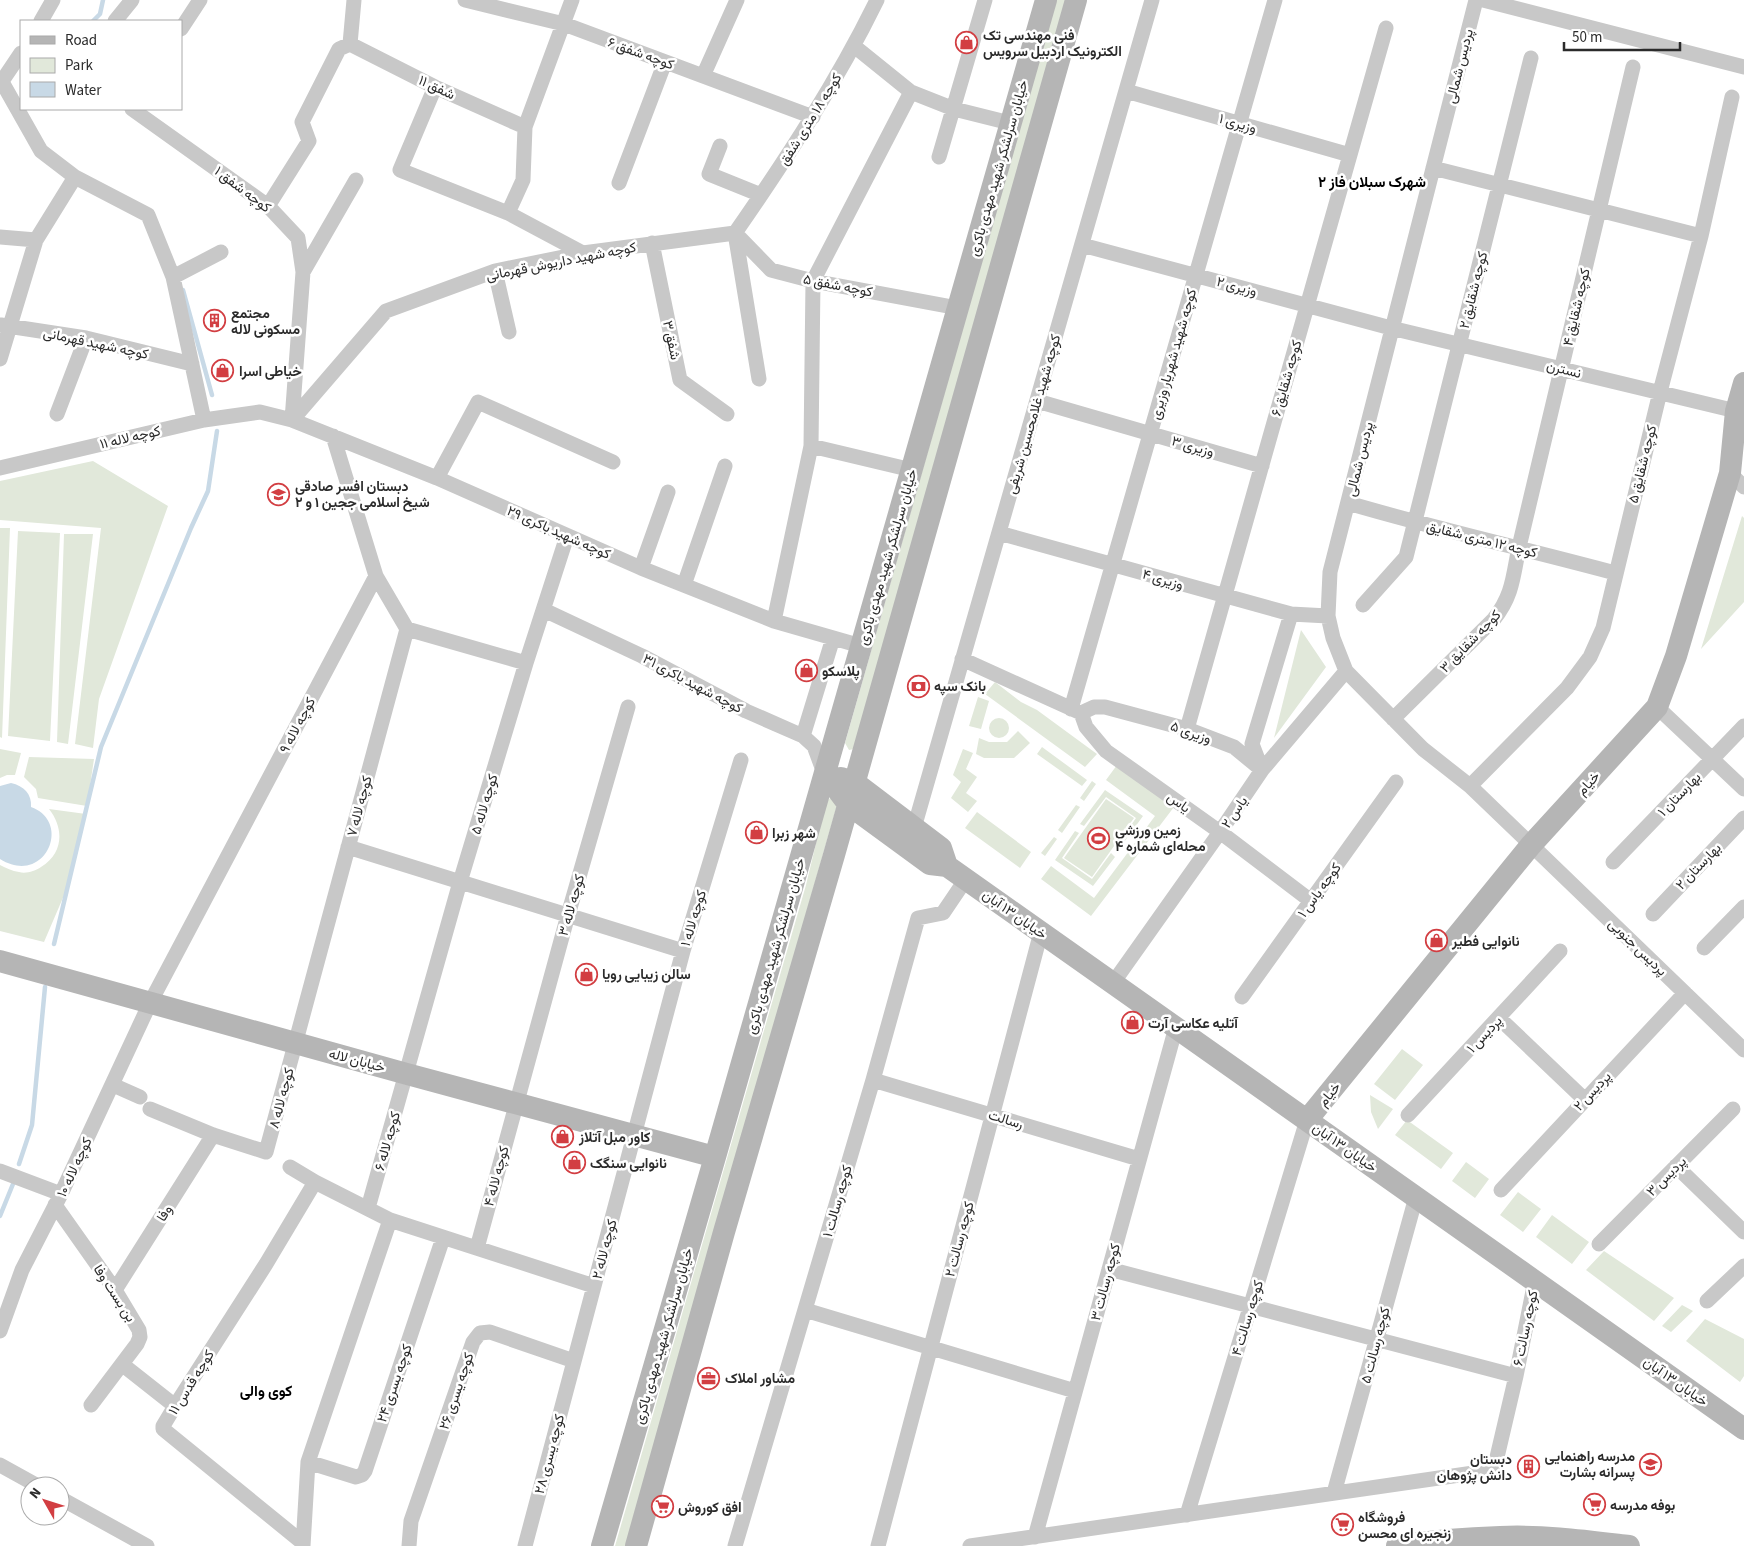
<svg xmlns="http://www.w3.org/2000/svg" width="1744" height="1546" viewBox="0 0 1744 1546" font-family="'Source Sans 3',Vazirmatn,sans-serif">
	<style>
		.green { fill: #e1e8da }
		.water { fill: #c8d9e6 }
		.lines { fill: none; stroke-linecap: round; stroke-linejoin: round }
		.stream { stroke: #c8d9e6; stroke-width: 4.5 }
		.street { stroke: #c8c8c8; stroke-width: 15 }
		.secondary { stroke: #b5b5b5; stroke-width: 22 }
		.labels { text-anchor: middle; stroke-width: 5; stroke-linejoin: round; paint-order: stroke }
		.poi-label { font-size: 14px; font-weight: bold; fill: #2b2b2b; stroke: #fff; text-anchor: start }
		.street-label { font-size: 14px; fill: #2b2b2b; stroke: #fff }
		.neighbourhood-label { font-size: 15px; font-weight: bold; fill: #000; stroke: #fff }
	</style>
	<rect width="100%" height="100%" fill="#fff"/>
	<path class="green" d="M1056,0H1067L854,749L849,750L845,743Z
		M93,461L168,506L99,699L93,748L75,744L101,528L0,520V481Z
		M1742,516L1744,518V602L1701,649Z
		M0,528H10L2,738L0,737Z
		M18,531L60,533L50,741L8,736Z
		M64,534H93L68,744L57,742Z
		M1301,630L1326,667L1274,738Z
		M995,682L1021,702L1037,710L1097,754L1085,767L985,694Z
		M978,697L989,701L981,729L969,726Z
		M989 728a10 10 0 1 1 20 0a10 10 0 1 1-20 0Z
		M1018,731L1030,743L1014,758H984L976,754L979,738L989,742H1007Z
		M1042,747L1087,780L1082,786L1037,754Z
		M0,749L21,753L15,775H7L0,778Z
		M963,749L973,753L966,769L977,777L966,793L977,801L968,812L951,798L961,782L953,775Z
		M29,757L94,759L87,806L38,798L36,789L24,777Z
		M1117,765L1174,807L1091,916L1041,879L1051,866L1094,898L1155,816L1106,780Z
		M1092,781L1096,784L1084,801L1080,798Z
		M1105,790L1143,816L1119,849L1116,847L1136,818L1106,797L1084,826L1080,824Z
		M831,797L837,805L626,1546H615L806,885L826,802Z
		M1106,799L1134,818L1092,877L1064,858Z
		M1076,805L1080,807L1062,833L1058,830Z
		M49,809L86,814L68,886L44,942L0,931V865C6,868 12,871 19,872C26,874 35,871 41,867C64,853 64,828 49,809Z
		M977,812L1031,852L1020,868L965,828Z
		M1075,831L1079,833L1062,858L1092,879L1111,853L1115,857L1093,886L1055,860Z
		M1054,837L1057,839L1045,856L1041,853Z
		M1402,1049L1423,1065L1395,1100L1374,1084Z
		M1370,1095L1393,1109L1378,1129L1371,1112Z
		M1407,1120L1453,1153L1441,1169L1395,1135Z
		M1466,1162L1489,1179L1475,1198L1452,1181Z
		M1518,1192L1541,1209L1523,1232L1500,1215Z
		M1552,1215L1589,1242L1572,1264L1536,1237Z
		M1604,1251L1674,1298L1654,1321L1586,1270Z
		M1682,1305L1693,1311L1671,1332L1662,1326Z
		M1705,1319L1744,1339V1376L1740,1382L1686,1341Z"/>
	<path class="water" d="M11,783C24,786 32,794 31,807C73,822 45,887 0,859V786Z"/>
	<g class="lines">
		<path class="stream" d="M93,21L100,14L103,0
			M183,290L212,395
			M54,944L101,747L191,528L208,491L217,431
			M19,1164L32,1125L45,987
			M0,1216L13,1184"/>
		<path class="street" d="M465,0L564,24L813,117
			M1476,0L1330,572L1328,616L1333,638L1346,671L1423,749L1470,786L1744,1050
			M1483,0L1744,67
			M41,21L53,0
			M115,21L132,0
			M181,29L200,0
			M350,44L435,87L525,127
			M854,46L911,92L954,109L1010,123
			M703,76L737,0
			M2,82L41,151L75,177L148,215L173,277L204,420
			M0,84L21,53
			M435,87L400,170L508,213L583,253
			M1126,91L1350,155
			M132,109L268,206L298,238L303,272L292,420
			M720,146L709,174L761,195
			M939,157L985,0
			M1433,168L1701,236
			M619,183L665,62
			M268,206L309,141L302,122L339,49L350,44L354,0
			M508,213L523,180L525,127L572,0
			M735,233C787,158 837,82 877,0
			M735,233L771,270L813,281L958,308
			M735,233L759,379
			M0,237L36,240
			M652,243L680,380L727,414
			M1082,245L1391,328L1736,411
			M495,271L509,332
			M303,272L356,180
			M173,277L221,252
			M1,325L86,338L192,364
			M0,359L36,240L75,177
			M1037,401L1262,466
			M57,414L86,338
			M292,420L386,311L495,271L583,253L735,233
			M811,446L912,470
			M0,468L204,420L260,412L292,420L437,478L641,568L774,621L861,646
			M1730,473L1744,487
			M437,478L478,402L613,462
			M1348,503C1436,529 1526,549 1615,573
			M999,533L1291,614L1328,616
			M641,568L668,492
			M684,585L725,466
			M1363,605L1406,557L1531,58
			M544,610L642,656L746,711L803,736L814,746L824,773
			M774,621L811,446L813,281L911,92
			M407,629L526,663
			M962,659L1081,713L1094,707H1105L1187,729L1234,747L1262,770L1252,744L1291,614
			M1657,707L1744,789
			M1071,709L1275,0
			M1081,713L1086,727L1106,751L1220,832L1311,901
			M1393,719L1494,619C1513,595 1513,576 1519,547L1633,67
			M1187,729L1386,28
			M803,736L833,638
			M1470,786L1567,688L1590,657L1603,628L1660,392L1701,236L1732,97
			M914,828L1152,0
			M348,847L683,951
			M1613,862L1744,726
			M1653,914L1744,818
			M1704,948L1744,907
			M1113,983L1220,832L1262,770L1346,671
			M1242,997L1396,782
			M1499,1018L1584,1099
			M873,1080L1139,1159
			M113,1085L140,1097
			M150,1109L213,1135L266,1152L407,629L376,576
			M1408,1115L1560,951
			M1676,1166L1744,1232
			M290,1167L315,1182L390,1220L594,1286
			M0,1171L61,1194
			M1501,1190L1685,993
			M55,1205L115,1290L139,1330L140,1337L137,1344L91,1405
			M368,1208L460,882L526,663L567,536
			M1599,1244L1733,1109
			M477,1248L568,915L628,707
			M1109,1269L1516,1376
			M115,1290L213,1135
			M1707,1301L1744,1266
			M805,1310L1075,1391
			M0,1331L22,1270L61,1194L150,1003L376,576L333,436
			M123,1365L175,1406
			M308,1462L356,1477L362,1475L365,1471L443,1238
			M0,1465L38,1486
			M1334,1493L1416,1197
			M60,1498L147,1546
			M1187,1515L1307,1120
			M1035,1537L1176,1027
			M303,1543L163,1429V1426L175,1406L266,1264L315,1182
			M303,1546L308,1462L390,1220
			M409,1546L411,1521L473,1342L480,1333L490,1332L574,1361
			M525,1546L683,951L741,760
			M735,1546L873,1080L918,918L943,913L966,879
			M878,1546L1041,932
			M970,1546L1494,1470L1516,1376L1535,1281"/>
		<path class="secondary" d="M841,778L854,782L941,848L947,866
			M839,792L848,804L930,864L947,866L1744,1429
			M0,961L407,1074L715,1157
			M1307,1120L1531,845L1657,707L1676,656L1730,473L1736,411L1744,383
			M602,1546L715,1157L1046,0
			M636,1546L724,1232L834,855L1076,0
			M1397,1546C1431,1541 1466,1538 1500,1537C1543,1535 1587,1541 1629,1546"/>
	</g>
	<defs>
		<symbol id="shop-ring" viewBox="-11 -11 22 22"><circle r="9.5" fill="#fff" stroke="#d23e42" stroke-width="1.5"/><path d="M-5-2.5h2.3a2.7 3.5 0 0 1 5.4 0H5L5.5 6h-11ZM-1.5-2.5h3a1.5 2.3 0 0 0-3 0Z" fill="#d23e42"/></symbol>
		<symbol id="building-ring" viewBox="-11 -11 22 22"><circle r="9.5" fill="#fff" stroke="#d23e42" stroke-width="1.5"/><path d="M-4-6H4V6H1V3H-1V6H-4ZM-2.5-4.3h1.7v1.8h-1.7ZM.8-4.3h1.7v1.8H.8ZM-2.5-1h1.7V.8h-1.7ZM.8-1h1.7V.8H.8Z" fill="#d23e42"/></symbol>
		<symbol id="school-ring" viewBox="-11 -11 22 22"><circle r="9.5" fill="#fff" stroke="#d23e42" stroke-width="1.5"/><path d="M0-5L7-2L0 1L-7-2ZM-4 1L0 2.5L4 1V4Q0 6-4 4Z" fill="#d23e42"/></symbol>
		<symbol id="bank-ring" viewBox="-11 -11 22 22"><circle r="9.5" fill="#fff" stroke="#d23e42" stroke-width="1.5"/><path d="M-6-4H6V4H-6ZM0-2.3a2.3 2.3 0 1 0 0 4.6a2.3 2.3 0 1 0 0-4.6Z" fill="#d23e42"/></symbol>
		<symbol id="stadium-ring" viewBox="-11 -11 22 22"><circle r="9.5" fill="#fff" stroke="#d23e42" stroke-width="1.5"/><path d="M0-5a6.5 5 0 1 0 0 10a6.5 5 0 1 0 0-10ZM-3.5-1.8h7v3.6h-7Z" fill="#d23e42"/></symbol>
		<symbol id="office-ring" viewBox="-11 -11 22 22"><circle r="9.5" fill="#fff" stroke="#d23e42" stroke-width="1.5"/><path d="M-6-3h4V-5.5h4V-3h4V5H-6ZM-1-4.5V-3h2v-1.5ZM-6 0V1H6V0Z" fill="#d23e42"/></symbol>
		<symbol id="supermarket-ring" viewBox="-11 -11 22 22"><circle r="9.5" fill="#fff" stroke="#d23e42" stroke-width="1.5"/><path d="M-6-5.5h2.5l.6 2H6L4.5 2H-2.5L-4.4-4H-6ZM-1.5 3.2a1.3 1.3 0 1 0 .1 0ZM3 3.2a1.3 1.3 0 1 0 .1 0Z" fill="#d23e42"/></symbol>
	</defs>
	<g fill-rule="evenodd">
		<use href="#shop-ring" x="954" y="30" width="25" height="25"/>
		<use href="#building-ring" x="202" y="308" width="25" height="25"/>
		<use href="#shop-ring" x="210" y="358" width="25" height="25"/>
		<use href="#school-ring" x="266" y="482" width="25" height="25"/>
		<use href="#shop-ring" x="794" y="658" width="25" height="25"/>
		<use href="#bank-ring" x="906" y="674" width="25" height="25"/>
		<use href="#shop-ring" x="744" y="820" width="25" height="25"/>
		<use href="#stadium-ring" x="1086" y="826" width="25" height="25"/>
		<use href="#shop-ring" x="1424" y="928" width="25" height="25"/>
		<use href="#shop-ring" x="574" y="962" width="25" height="25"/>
		<use href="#shop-ring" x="1120" y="1010" width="25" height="25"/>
		<use href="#shop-ring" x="550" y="1124" width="25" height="25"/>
		<use href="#shop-ring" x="562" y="1150" width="25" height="25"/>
		<use href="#office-ring" x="696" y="1366" width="25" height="25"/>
		<use href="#school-ring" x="1638" y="1452" width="25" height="25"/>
		<use href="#building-ring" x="1516" y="1454" width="25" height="25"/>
		<use href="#supermarket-ring" x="1582" y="1492" width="25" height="25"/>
		<use href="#supermarket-ring" x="650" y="1494" width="25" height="25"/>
		<use href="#supermarket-ring" x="1330" y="1512" width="25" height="25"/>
	</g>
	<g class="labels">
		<g class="poi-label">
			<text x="983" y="40">فنی مهندسی تک<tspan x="983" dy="16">الکترونیک اردبیل سرویس</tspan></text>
			<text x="231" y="318">مجتمع<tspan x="231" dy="16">مسکونی لاله</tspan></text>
			<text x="239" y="376">خیاطی اسرا</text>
			<text x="295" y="491">دبستان افسر صادقی<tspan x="295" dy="16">شیخ اسلامی ججین ۱ و ۲</tspan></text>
			<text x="822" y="676">پلاسکو</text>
			<text x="934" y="691">بانک سپه</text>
			<text x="1115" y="835">زمین ورزشی<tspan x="1115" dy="16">محله‌ای شماره ۴</tspan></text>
			<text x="772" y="838">شهر زبرا</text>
			<text x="1452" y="946">نانوایی فطیر</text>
			<text x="602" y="979">سالن زیبایی رویا</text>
			<text x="1148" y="1028">آتلیه عکاسی آرت</text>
			<text x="579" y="1142">کاور مبل آتلاز</text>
			<text x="590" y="1168">نانوایی سنگک</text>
			<text x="725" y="1383">مشاور املاک</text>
			<text x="1635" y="1461" text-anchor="end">مدرسه راهنمایی<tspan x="1635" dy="16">پسرانه بشارت</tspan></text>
			<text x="1512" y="1464" text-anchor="end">دبستان<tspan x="1512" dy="16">دانش پژوهان</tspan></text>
			<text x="1610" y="1510">بوفه مدرسه</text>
			<text x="678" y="1512">افق کوروش</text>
			<text x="1358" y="1522">فروشگاه<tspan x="1358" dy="16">زنجیره ای محسن</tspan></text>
		</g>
		<g class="street-label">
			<text transform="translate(641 53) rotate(20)" y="5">کوچه شفق ۶</text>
			<text transform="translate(1459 66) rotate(-76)" y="5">پردیس شمالی</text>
			<text transform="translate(437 87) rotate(25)" y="5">شفق ۱۱</text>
			<text transform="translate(810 119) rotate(-58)" y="5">کوچه ۱۸ متری شفق</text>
			<text transform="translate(1238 123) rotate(16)" y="5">وزیری ۱</text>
			<text transform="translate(998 168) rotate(-74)" y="5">خیابان سرلشکر شهید مهدی باکری</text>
			<text transform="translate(243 189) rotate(37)" y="5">کوچه شفق ۱</text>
			<text transform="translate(561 261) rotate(-11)" y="5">کوچه شهید داریوش قهرمانی</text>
			<text transform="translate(838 285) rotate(11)" y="5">کوچه شفق ۵</text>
			<text transform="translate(1237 286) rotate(15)" y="5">وزیری ۲</text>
			<text transform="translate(1473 290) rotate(-76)" y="5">کوچه شقایق ۲</text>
			<text transform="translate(1576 307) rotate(-77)" y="5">کوچه شقایق ۴</text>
			<text transform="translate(672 340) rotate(78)" y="5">شفق ۳</text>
			<text transform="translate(96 343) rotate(12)" y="5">کوچه شهید قهرمانی</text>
			<text transform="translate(1173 354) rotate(-74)" y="5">کوچه شهید شهریار وزیری</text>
			<text transform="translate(1564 369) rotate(14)" y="5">نسترن</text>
			<text transform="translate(1286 378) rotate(-74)" y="5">کوچه شقایق ۶</text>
			<text transform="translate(1033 414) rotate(-74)" y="5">کوچه شهید غلامحسین شریفی</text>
			<text transform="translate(130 437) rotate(-13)" y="5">کوچه لاله ۱۱</text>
			<text transform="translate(1193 446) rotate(16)" y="5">وزیری ۳</text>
			<text transform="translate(1359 459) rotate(-76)" y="5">پردیس شمالی</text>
			<text transform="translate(1642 464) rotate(-76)" y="5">کوچه شقایق ۵</text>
			<text transform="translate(559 532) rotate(24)" y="5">کوچه شهید باکری ۲۹</text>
			<text transform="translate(1482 539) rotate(14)" y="5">کوچه ۱۲ متری شقایق</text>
			<text transform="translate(887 557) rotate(-74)" y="5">خیابان سرلشکر شهید مهدی باکری</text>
			<text transform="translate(1163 579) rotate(16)" y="5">وزیری ۴</text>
			<text transform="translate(1470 641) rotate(-46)" y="5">کوچه شقایق ۳</text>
			<text transform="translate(693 683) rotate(28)" y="5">کوچه شهید باکری ۳۱</text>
			<text transform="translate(297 725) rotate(-62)" y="5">کوچه لاله ۹</text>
			<text transform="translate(1191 732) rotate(19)" y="5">وزیری ۵</text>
			<text transform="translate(1588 783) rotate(-48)" y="5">خیام</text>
			<text transform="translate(1679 794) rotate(-46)" y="5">بهارستان ۱</text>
			<text transform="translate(1179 802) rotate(35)" y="5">یاس</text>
			<text transform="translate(484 804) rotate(-73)" y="5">کوچه لاله ۵</text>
			<text transform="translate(359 806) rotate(-75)" y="5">کوچه لاله ۷</text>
			<text transform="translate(1234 812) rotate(-56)" y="5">یاس ۲</text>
			<text transform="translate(1698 866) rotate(-46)" y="5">بهارستان ۲</text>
			<text transform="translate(1319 890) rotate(-54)" y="5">کوچه یاس ۱</text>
			<text transform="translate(571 905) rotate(-74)" y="5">کوچه لاله ۳</text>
			<text transform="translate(1015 914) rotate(35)" y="5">خیابان ۱۳ آبان</text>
			<text transform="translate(693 918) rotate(-73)" y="5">کوچه لاله ۱</text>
			<text transform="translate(775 946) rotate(-74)" y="5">خیابان سرلشکر شهید مهدی باکری</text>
			<text transform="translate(1638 947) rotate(44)" y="5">پردیس جنوبی</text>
			<text transform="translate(1484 1034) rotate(-47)" y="5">پردیس ۱</text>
			<text transform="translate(357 1060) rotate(15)" y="5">خیابان لاله</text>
			<text transform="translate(1592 1091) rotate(-47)" y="5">پردیس ۲</text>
			<text transform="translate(1329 1094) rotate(-51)" y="5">خیام</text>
			<text transform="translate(281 1098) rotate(-75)" y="5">کوچه لاله ۸</text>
			<text transform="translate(1006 1119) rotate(17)" y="5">رسالت</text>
			<text transform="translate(387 1141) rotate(-74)" y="5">کوچه لاله ۶</text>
			<text transform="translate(1345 1147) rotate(35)" y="5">خیابان ۱۳ آبان</text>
			<text transform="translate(74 1167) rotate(-65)" y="5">کوچه لاله ۱۰</text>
			<text transform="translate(496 1176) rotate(-75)" y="5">کوچه لاله ۴</text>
			<text transform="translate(1666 1176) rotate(-45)" y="5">پردیس ۳</text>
			<text transform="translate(837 1201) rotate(-74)" y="5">کوچه رسالت ۱</text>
			<text transform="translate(164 1213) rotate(-58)" y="5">وفا</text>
			<text transform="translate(959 1239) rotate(-75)" y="5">کوچه رسالت ۲</text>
			<text transform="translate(604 1249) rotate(-75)" y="5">کوچه لاله ۲</text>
			<text transform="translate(1105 1282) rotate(-75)" y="5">کوچه رسالت ۳</text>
			<text transform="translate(115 1293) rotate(57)" y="5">بن بست وفا</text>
			<text transform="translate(1247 1318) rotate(-73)" y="5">کوچه رسالت ۴</text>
			<text transform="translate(1525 1328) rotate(-78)" y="5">کوچه رسالت ۶</text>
			<text transform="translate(663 1336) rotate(-74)" y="5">خیابان سرلشکر شهید مهدی باکری</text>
			<text transform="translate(1375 1345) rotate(-75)" y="5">کوچه رسالت ۵</text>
			<text transform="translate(1676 1381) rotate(35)" y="5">خیابان ۱۳ آبان</text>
			<text transform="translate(191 1382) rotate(-58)" y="5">کوچه قدس ۱۱</text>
			<text transform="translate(394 1383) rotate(-71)" y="5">کوچه یسری ۲۴</text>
			<text transform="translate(456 1391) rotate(-71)" y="5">کوچه یسری ۲۶</text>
			<text transform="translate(549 1454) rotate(-75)" y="5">کوچه یسری ۲۸</text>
		</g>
		<g class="neighbourhood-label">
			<text x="1372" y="187">شهرک سبلان فاز ۲</text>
			<text x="266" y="1396">کوی والی</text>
		</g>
	</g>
	<rect x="20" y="20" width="162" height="90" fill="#ffffff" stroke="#aaaaaa"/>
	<rect x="30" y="36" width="25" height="8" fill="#b5b5b5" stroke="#aaaaaa"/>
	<text x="65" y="45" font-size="15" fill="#2b2b2b">Road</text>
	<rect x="30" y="58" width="25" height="15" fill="#e1e8da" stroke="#aaaaaa"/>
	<text x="65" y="70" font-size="15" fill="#2b2b2b">Park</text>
	<rect x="30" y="82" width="25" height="15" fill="#c8d9e6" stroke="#aaaaaa"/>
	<text x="65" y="95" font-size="15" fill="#2b2b2b">Water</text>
	<g transform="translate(45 1501) rotate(309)"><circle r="24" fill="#ffffff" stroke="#aaaaaa"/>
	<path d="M0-4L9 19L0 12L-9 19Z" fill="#d23e42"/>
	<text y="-8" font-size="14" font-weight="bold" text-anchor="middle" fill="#2b2b2b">N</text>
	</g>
	<path d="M1564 42v8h116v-8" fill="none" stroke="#2b2b2b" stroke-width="2.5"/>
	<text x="1572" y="42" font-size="15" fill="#2b2b2b" stroke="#ffffff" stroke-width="4" paint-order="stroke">50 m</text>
</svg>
